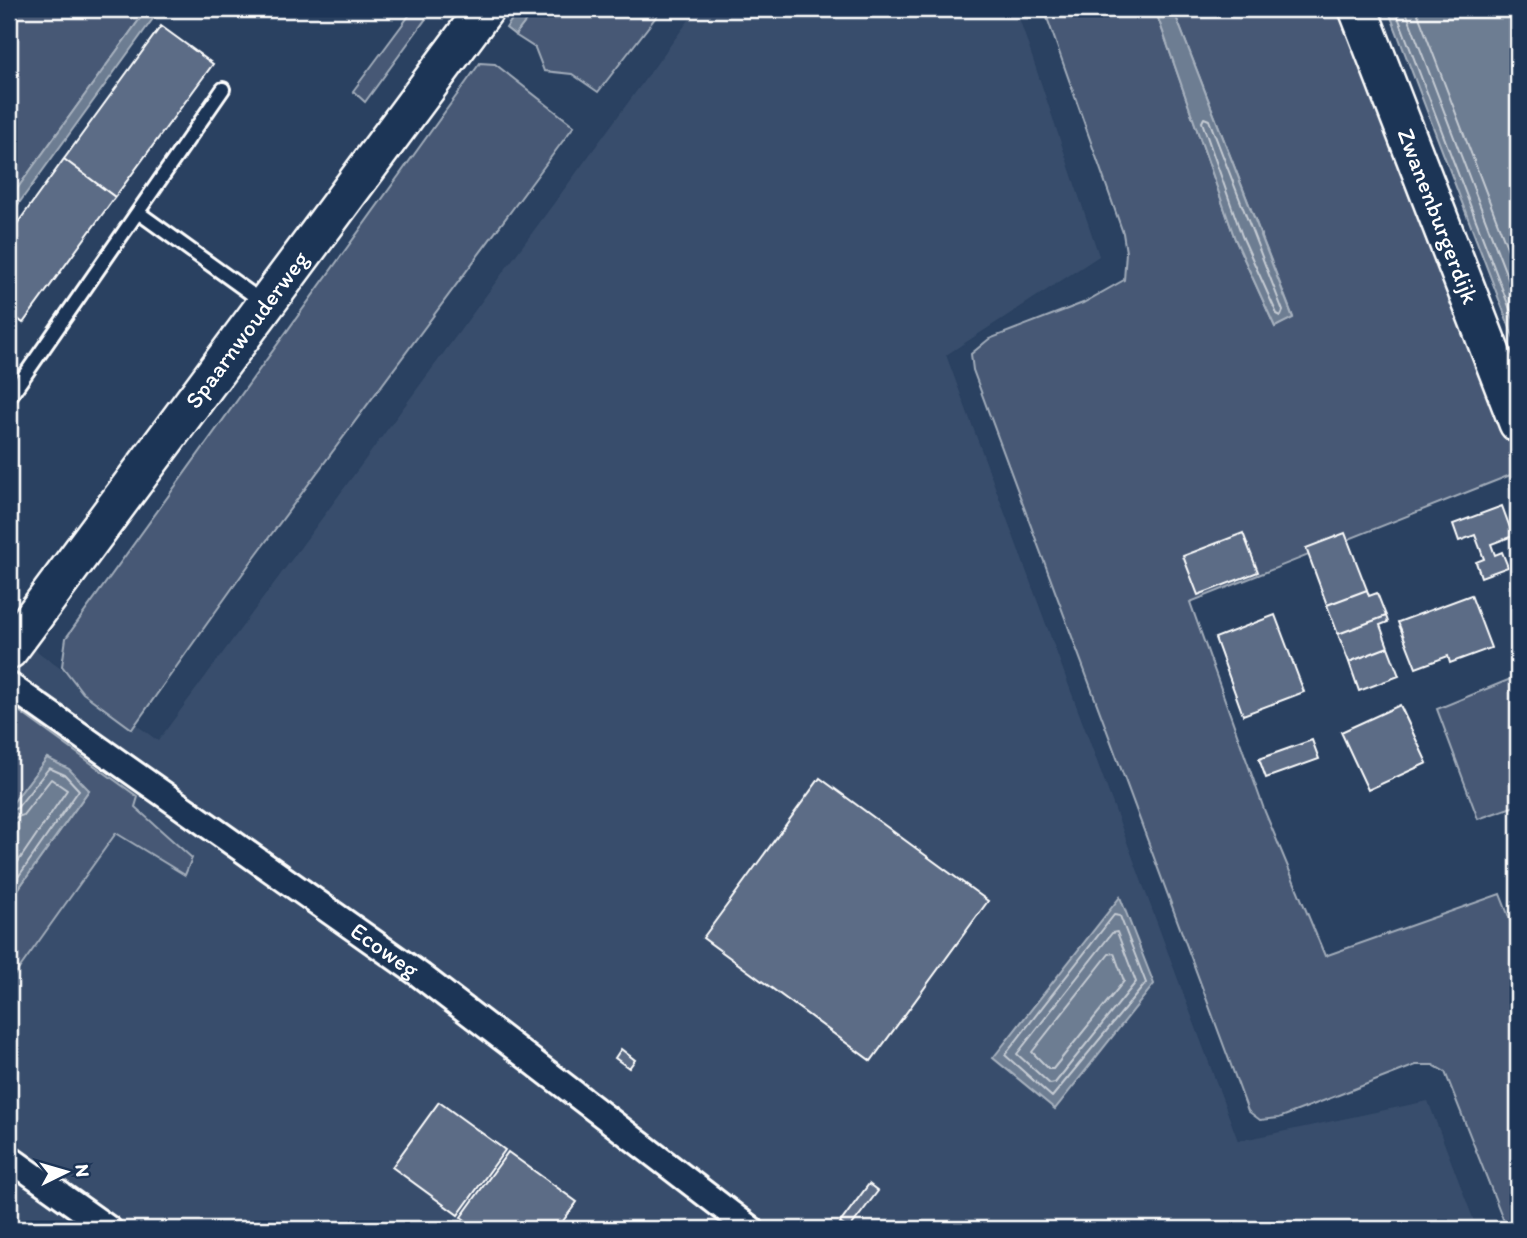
<svg xmlns="http://www.w3.org/2000/svg" width="1527" height="1238" viewBox="0 0 1527 1238" font-family="Itim,sans-serif">
	<style>
		.built { fill: #394e6c }
		.green { fill: #465975; stroke: #a2acba; stroke-width: 2 }
		.water { fill: #6d7d92; stroke: #a7b1be; stroke-width: 2 }
		.lines { fill: none; stroke-linecap: round; stroke-linejoin: round }
		.shore { stroke: #c5cbd3; stroke-width: 2 }
		.building { fill: #5b6c86; stroke: #fff; stroke-width: 2 }
		.lane-casing { stroke: #fff; stroke-width: 18 }
		.street-casing { stroke: #fff; stroke-width: 30 }
		.secondary-casing { stroke: #fff; stroke-width: 42 }
		.lane { stroke: #1d3557; stroke-width: 12 }
		.street { stroke: #1d3557; stroke-width: 24 }
		.secondary { stroke: #1d3557; stroke-width: 37 }
		.labels { text-anchor: middle; stroke-width: 6; stroke-linejoin: round; paint-order: stroke }
		.street-label { font-size: 24px; fill: #fff; stroke: #1d3557 }
	</style>
	<rect width="100%" height="100%" fill="#2a4161"/>
	<filter id="ink" filterUnits="userSpaceOnUse"><feTurbulence type="fractalNoise" baseFrequency=".0143" numOctaves="2"/><feDisplacementMap in="SourceGraphic" scale="14" xChannelSelector="R" yChannelSelector="G"/><feConvolveMatrix kernelMatrix="1 2 1 2 8 2 1 2 1" color-interpolation-filters="sRGB"/></filter>
	<g filter="url(#ink)">
		<path class="built" d="M697,9H1016L1099,256L946,355L1238,1141L1428,1101L1477,1229H9V682L34,649L158,741Z"/>
		<path class="green" d="M9,9H147L9,200Z
			M414,9H433L365,102L353,91Z
			M535,9H662L598,92L572,74L544,71L535,48L515,35Z
			M1044,9H1155L1235,239L1275,327L1293,317L1173,9H1348L1518,458V472L1190,602L1265,812L1325,956L1500,894L1518,940V1229H1507L1445,1072L1433,1065H1416L1279,1118L1260,1120L1248,1111L973,370L971,354L989,339L1083,303L1124,280L1126,252L1123,233Z
			M480,63L495,64L574,126L253,559L132,729L83,693L62,666L66,638Z
			M1518,676V805L1478,819L1437,709Z
			M16,709L138,797L135,807L192,858L185,875L116,833L9,983V902L89,790L47,758L9,808V712Z"/>
		<path class="water" d="M147,9H160L9,217V200Z
			M519,9H535L515,35L506,28Z
			M1155,9H1173L1293,318L1275,327L1235,239Z
			M1388,9H1518V349Z
			M47,758L69,769L89,790L9,902V808Z
			M1120,897L1154,984L1055,1109L993,1058Z"/>
		<g class="lines">
			<path class="shore" d="M1395,9L1518,330
				M1405,9L1518,305
				M1416,9L1518,276
				M1204,118L1209,120L1283,311L1281,316L1277,314L1242,236L1202,122Z
				M9,811L17,808L49,768L65,775L79,790L9,890
				M9,820L23,815L51,779L67,790L9,875
				M1114,915L1120,916L1146,983L1052,1097L1005,1055Z
				M1117,932L1136,982L1055,1083L1050,1084L1017,1054L1112,933Z
				M1114,953L1124,981L1053,1069H1049L1032,1052L1109,954Z"/>
		</g>
		<path class="building" d="M161,26L213,64L115,197L64,159Z
			M64,159L115,197L23,323L9,312V235Z
			M1502,506L1513,536L1491,544L1495,555L1502,552L1508,567L1481,577L1476,562L1484,559L1475,535L1459,541L1453,524Z
			M1243,533L1258,572L1198,595L1183,556Z
			M1345,533L1367,590L1327,605L1306,548Z
			M1367,590L1369,596L1377,593L1386,616L1338,634L1327,605Z
			M1471,595L1491,648L1450,663L1448,656L1416,668L1398,622Z
			M1275,615L1304,692L1243,715L1215,638Z
			M1386,616L1388,622L1380,625L1388,647L1349,662L1338,634Z
			M1388,647L1399,676L1359,691L1349,662Z
			M1400,705L1427,763L1368,790L1341,732Z
			M1312,740L1319,759L1266,778L1259,759Z
			M820,778L988,901L871,1061L703,938Z
			M621,1049L635,1060L629,1068L615,1058Z
			M439,1102L505,1150L458,1215L392,1167Z
			M508,1152L577,1202L557,1229H477L461,1217Z
			M869,1184L878,1191L849,1229L840,1223Z"/>
		<g class="lines">
			<defs>
				<path id="lane" d="M139,213L264,303
					M9,398L223,89"/>
				<g id="street">
					<path id="s1" d="M9,685L420,975L751,1229"/>
					<path d="M9,1158L109,1229"/>
				</g>
				<g id="secondary">
					<path id="s2" d="M1358,9L1518,423"/>
					<path id="s3" d="M9,650L485,9"/>
				</g>
			</defs>
			<use href="#lane" class="lane-casing"/>
			<use href="#street" class="street-casing"/>
			<use href="#secondary" class="secondary-casing"/>
			<use href="#lane" class="lane"/>
			<use href="#street" class="street"/>
			<use href="#secondary" class="secondary"/>
		</g>
	</g>
	<g class="labels">
		<g class="street-label">
			<text dy="8" stroke="none"><textPath href="#s2" startOffset="222">Zwanenburgerdijk</textPath></text>
			<text dy="8" stroke="none"><textPath href="#s3" startOffset="399">Spaarnwouderweg</textPath></text>
			<text dy="8" stroke="none"><textPath href="#s1" startOffset="460">Ecoweg</textPath></text>
		</g>
	</g>
	<rect width="1527" height="1238" fill="none" stroke="#1d3557" stroke-width="35"/>
	<rect x="18" y="18" width="1492" height="1203" fill="none" stroke="#fff" stroke-width="2.5" filter="url(#ink)"/>
	<g transform="translate(66 1172) rotate(85)" stroke="#1d3557" stroke-width="5" paint-order="stroke">
	<path d="M0-5L12 26L0 18L-12 26Z" fill="#ffffff"/>
	<text y="-10" font-size="19" font-weight="bold" text-anchor="middle" fill="#ffffff">N</text>
	</g>
</svg>
